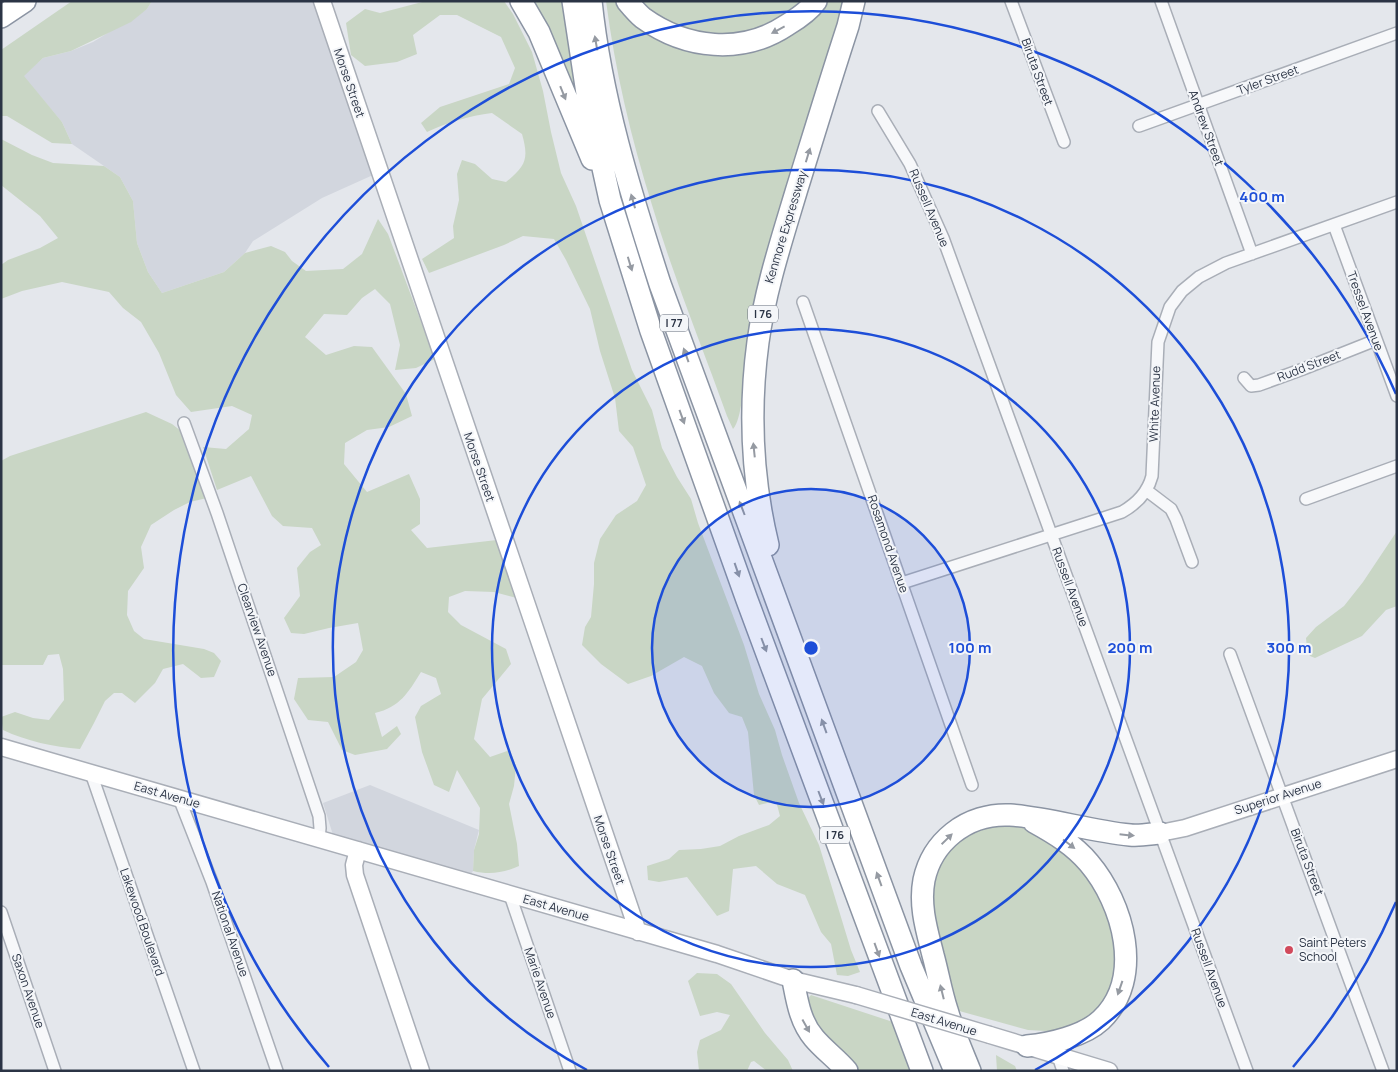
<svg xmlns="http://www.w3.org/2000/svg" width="1398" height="1072" viewBox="0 0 1398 1072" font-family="Manrope,sans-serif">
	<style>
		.built { fill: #d2d6de }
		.green { fill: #c9d6c5 }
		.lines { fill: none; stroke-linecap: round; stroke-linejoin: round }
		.street-casing { stroke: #a9aeb7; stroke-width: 14 }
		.secondary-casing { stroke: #a9aeb7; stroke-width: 19 }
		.highway-casing { stroke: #8b94a3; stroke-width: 24 }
		.street { stroke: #f7f8fa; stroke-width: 11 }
		.secondary { stroke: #fff; stroke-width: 16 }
		.highway { stroke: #fff; stroke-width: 21 }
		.secondary-bridge-casing { stroke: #a9aeb7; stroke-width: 19; stroke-linecap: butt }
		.secondary-bridge { stroke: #fff; stroke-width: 16 }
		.oneway { fill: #959aa2 }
		.ring { fill: none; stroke: #1d4ed8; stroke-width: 2.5 }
		.poi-dot { fill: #d1495b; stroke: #f4f6f9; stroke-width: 2 }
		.labels { text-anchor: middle; stroke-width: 4; stroke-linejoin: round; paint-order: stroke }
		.shield { fill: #f4f6f9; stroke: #676e7b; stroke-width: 1 }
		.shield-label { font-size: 11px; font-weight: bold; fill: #2b3445 }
		.street-label { font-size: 12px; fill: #2b3445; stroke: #f4f6f9 }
		.poi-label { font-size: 12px; fill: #2b3445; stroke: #f4f6f9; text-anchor: start }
		.centre { fill: #1d4ed8; stroke: #f4f6f9; stroke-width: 2.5 }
		.ring-label { font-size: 15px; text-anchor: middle; font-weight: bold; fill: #1d4ed8; stroke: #f4f6f9; stroke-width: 4; stroke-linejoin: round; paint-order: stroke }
	</style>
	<rect width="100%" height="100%" fill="#e4e7ec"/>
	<path class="built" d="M152,1H316L373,175L322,198L253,241L245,253L224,272L162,293L148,272L137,243L133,201L120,177L72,144L62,122L23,76L43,58L71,51L93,42L147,9Z
		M370,785L479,830L474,850L473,871L469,877L333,835L323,803Z"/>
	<path class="green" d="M72,1H152L147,9L131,22L71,51L43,58L24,76L62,122L72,144L52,143L7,116H1V50Z
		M426,1H504L513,14L532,52L543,91L551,132L561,173L576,206L632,370L652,410L662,448L677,477L691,499L698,523L744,645L759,694L775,730L782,755L799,803L819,845L851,950L860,972L848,976L837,975L831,944L821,932L805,895L777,884L756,866L733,869L729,911L717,916L687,877L659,882L648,880L647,866L669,859L679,850L701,849L720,846L739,836L769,825L780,816L776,801L759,805L754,795L748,732L742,717L729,713L714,693L702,666L684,657L651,676L628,684L601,664L582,645L585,627L591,617L594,584V563L600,539L616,515L637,501L646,485L633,447L619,431L615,398L600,351L590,309L566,260L554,239L523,236L504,245L429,273L422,259L454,238L453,226L459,200L457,174L462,160L475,164L492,179L506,182C526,166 529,159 522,134L492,113C469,116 448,122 427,132L421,123L440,107L509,84L515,68L501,37L457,15H440L413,35L417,54L397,62L365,66L351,55L346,23L365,9L380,13Z
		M533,1H562L570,51L580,99L577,100Z
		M606,1C609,1 614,0 617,1C621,2 626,7 629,10C642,21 657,37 671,44C724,73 793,47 828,1H845L745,367C744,380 742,420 733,429L727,416C702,346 673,276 652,205C631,138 615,70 606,1Z
		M638,1H802L781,19L754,30L720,37L691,31L671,24L646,10Z
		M1,139L32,155L53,163L104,166L120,177L133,201L137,243L148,272L162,293L224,272L245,253L271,246L285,252L292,261L306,271L343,269L362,254L378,219L388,234L435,359L416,368L395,370L400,345L390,304L375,289L362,298L347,315L324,314L305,337L326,355L354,346L372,347L406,394L412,416L389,427L367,430L345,443L344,464L367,492L409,474L420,499V524L411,530L427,548L497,540L517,598L494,592L465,591L449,597L448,612L461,625L506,649L511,664L482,699L474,739L490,757L510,750L516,766L514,786L509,804L517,844L519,866C504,873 489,875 473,871L474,850L479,834L480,808L457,770L449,792L434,785L422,752L415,717L421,706L441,694L436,678L421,672C408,693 400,707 375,713L382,737L397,726L401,734L387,749L355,755L342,750L328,722L308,720L294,699L298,678L334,677L356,662L363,650L358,623L329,628L304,634L291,633L284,618L300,596L297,568L310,552L321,545L312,528L283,526L272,516L251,476L217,490L203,447L226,449L249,429L252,415L232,406L191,412L176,395L159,353L141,322L123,308L109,292L62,282L22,291L1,299V265L8,260L40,248L58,238L40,216L1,185Z
		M146,412L172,424L181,431L207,498L190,502L174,510L151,525L141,547L144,568L128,591L127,615L134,631L144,639L204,649L214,653L221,661L214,677L201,678L183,664L163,669L155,683L135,703L122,693H114L105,701L94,723L80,749C54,747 26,741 3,730L1,717L15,712L33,718L49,720L64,700L63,669L59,654L48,655L43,665H1V461L10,456Z
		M1397,531V606L1386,610L1362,636L1315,658L1310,656L1307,649L1306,638L1316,627L1344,606L1363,582Z
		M990,821L1028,826L1078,859L1110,905L1120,972L1104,1008L1063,1032L1028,1030L952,1009L930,890L947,846Z
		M697,973L717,974L731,984L765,1033L788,1060L793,1071H767L754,1061L751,1062L747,1071H699L697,1052L700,1040L721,1030L730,1015L717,1012L700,1016L688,981Z
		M811,995L896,1023L915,1071H858L834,1048L814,1023L805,1002Z
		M996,1055L1015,1066L1017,1071H997Z"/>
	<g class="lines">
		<defs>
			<path id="street" d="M1011,1L1064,142
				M1161,1L1252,254
				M878,111L910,164L943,238L1247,1071
				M1139,126L1397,33
				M1334,225L1397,396
				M803,302L972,785
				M1244,378L1251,386L1259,385L1303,369L1376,340
				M184,423L217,513L319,816L320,828L319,839
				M1146,490L1171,509L1176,519L1192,562
				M1306,499L1397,466
				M902,583L1122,512C1136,504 1148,492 1152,476L1158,342L1170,307L1182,291L1199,277L1226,263L1397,202
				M1230,654L1383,1071
				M91,773L194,1071
				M179,798L212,882L277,1071
				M510,895L570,1071
				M1,912L55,1071
				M1058,1056L1063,1071"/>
			<path id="secondary" d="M322,1L638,932
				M1,747L717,954L793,980L856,995
				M1160,833L1185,828L1397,759
				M358,850L354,865L355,875L421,1071
				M990,1035L1109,1071"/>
			<path id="highway" d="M521,1L539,32L592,159
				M573,1L588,100L610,200L651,331L747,600L922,1071
				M591,1C601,98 630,191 660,284L911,966L955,1071
				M627,1C632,7 637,13 643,18C686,49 742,55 787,25C797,19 809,11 816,1
				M1,17L25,1
				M768,545C752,479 749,409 758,342C765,291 781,242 796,192C813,137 830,81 848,26L854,1
				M793,980C797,1000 800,1022 814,1038C824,1050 837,1059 847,1071
				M1027,1046C1050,1044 1084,1036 1101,1020C1145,978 1123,903 1089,863C1074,845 1054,833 1034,822
				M970,1071C962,1051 953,1031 947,1010C941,992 938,973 933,955C927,931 919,906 924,880C928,861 938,845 953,833C969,820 990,814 1010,815C1050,818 1089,831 1130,835C1140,836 1150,834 1160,833"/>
		</defs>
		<use href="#street" class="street-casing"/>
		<use href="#secondary" class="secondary-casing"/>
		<use href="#highway" class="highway-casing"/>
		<use href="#street" class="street"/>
		<use href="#secondary" class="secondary"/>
		<use href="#highway" class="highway"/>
		<defs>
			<path id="secondary-bridge" d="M856,995L990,1035"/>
		</defs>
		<use href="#secondary-bridge" class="secondary-bridge-casing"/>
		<use href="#secondary-bridge" class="secondary-bridge"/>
	</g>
	<defs><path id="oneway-solid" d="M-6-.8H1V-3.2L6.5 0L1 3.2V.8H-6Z" transform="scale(1.25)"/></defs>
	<g class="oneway">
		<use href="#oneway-solid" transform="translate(778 30) rotate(152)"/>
		<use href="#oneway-solid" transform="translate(596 43) rotate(-100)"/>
		<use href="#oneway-solid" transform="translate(563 93) rotate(68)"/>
		<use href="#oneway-solid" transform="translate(808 155) rotate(-73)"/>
		<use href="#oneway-solid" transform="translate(633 201) rotate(-106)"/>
		<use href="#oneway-solid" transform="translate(630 264) rotate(73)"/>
		<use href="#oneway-solid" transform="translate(686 355) rotate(-110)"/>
		<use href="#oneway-solid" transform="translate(682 417) rotate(70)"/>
		<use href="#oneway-solid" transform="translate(754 450) rotate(-96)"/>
		<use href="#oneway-solid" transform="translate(742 508) rotate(-111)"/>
		<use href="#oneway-solid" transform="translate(737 570) rotate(71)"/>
		<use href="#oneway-solid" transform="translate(764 645) rotate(69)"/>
		<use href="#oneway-solid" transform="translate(824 726) rotate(-110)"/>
		<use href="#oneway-solid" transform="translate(821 798) rotate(69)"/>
		<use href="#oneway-solid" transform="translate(1127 835) rotate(6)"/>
		<use href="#oneway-solid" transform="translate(947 839) rotate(-44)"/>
		<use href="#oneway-solid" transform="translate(1069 844) rotate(37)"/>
		<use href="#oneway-solid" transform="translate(879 879) rotate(-110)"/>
		<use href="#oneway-solid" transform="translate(877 950) rotate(70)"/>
		<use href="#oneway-solid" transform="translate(1120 988) rotate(109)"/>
		<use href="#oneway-solid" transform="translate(942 992) rotate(-104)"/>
		<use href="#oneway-solid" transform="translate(806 1026) rotate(61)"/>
	</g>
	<circle cx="811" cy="648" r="159" fill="#1d4ed8" fill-opacity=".12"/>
	<g class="ring">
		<circle cx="811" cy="648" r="159"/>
		<circle cx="811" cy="648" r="319"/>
		<path d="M587 1070A478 478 0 1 1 1035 1070"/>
		<path d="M1396 902A638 638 0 0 1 1293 1067M329 1067A638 638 0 1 1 1396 394"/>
	</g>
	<circle class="poi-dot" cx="1289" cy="950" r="5"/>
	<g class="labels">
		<g class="shield">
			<rect x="748" y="305.5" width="30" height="17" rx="4"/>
			<rect x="660" y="314.5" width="28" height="17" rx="4"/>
			<rect x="820" y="826.5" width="30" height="17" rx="4"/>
		</g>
		<g class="shield-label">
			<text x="763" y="318">I 76</text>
			<text x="674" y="327">I 77</text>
			<text x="835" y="839">I 76</text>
		</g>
		<g class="street-label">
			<text transform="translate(1037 72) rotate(70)" y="4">Biruta Street</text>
			<text transform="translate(1268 80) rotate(-20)" y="4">Tyler Street</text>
			<text transform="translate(349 83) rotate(71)" y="4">Morse Street</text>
			<text transform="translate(1206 128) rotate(70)" y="4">Andrew Street</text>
			<text transform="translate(929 208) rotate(67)" y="4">Russell Avenue</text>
			<text transform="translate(786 227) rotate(-73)" y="4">Kenmore Expressway</text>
			<text transform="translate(1365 311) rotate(70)" y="4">Tressel Avenue</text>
			<text transform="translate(1309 366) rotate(-21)" y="4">Rudd Street</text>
			<text transform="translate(1155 404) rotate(-88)" y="4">White Avenue</text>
			<text transform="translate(479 467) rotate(71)" y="4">Morse Street</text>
			<text transform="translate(888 544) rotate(71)" y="4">Rosamond Avenue</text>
			<text transform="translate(1070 587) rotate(70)" y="4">Russell Avenue</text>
			<text transform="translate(257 630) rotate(71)" y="4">Clearview Avenue</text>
			<text transform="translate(167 795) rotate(16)" y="4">East Avenue</text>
			<text transform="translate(1278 797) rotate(-18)" y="4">Superior Avenue</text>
			<text transform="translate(609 850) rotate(71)" y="4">Morse Street</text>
			<text transform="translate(1307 862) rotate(69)" y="4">Biruta Street</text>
			<text transform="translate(556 908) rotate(16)" y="4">East Avenue</text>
			<text transform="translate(142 922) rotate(71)" y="4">Lakewood Boulevard</text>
			<text transform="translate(230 934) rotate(71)" y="4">National Avenue</text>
			<text transform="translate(1209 968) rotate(70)" y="4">Russell Avenue</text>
			<text transform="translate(540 983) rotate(71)" y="4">Marie Avenue</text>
			<text transform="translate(28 991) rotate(71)" y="4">Saxon Avenue</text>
			<text transform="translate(944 1022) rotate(17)" y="4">East Avenue</text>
		</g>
		<g class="poi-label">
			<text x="1299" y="947">Saint Peters<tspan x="1299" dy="14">School</tspan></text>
		</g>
	</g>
	<circle cx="811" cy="648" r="8" class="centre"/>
	<g class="ring-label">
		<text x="1262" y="202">400 m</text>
		<text x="970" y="653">100 m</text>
		<text x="1130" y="653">200 m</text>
		<text x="1289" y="653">300 m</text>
	</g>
	<rect width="1398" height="1072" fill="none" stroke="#2b3445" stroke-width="5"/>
</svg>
